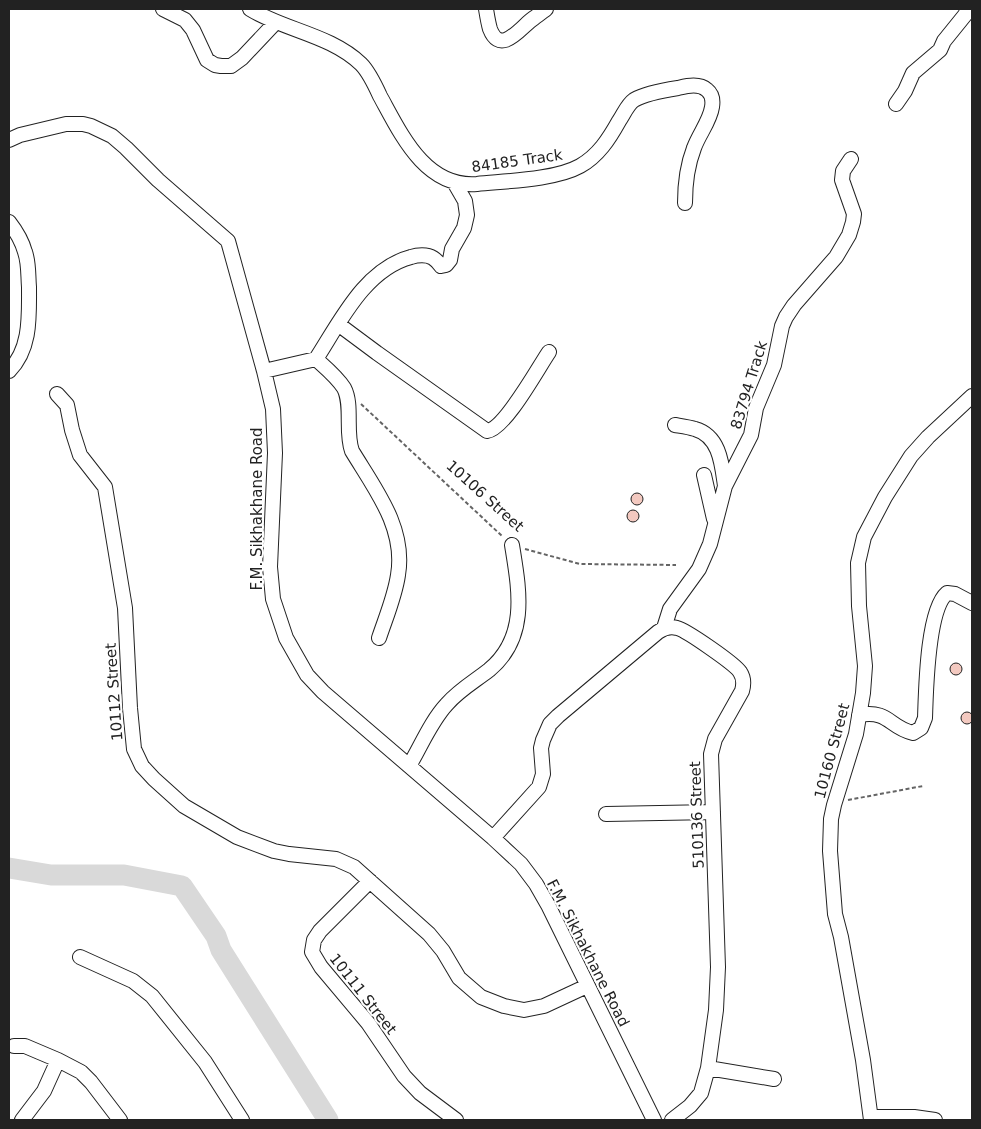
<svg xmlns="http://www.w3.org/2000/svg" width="981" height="1129" viewBox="0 0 981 1129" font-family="'DejaVu Sans',sans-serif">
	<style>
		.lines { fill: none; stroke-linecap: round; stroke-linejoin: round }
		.river { stroke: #d9d9d9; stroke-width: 21 }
		.building { fill: #f3c9c0; stroke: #222 }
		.minor-casing { stroke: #222; stroke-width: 16 }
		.path { stroke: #646464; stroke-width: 2; stroke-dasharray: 4 2.5; stroke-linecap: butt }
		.minor { stroke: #fff; stroke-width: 14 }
		.labels { text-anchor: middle; stroke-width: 4; stroke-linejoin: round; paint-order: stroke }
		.street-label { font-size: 15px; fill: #222; stroke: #fff }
	</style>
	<rect width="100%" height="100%" fill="#fff"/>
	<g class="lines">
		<path class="river" d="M9,868L51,875H124L182,886L216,936L221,950L328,1120"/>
	</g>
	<path class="building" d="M631 499a6 6 0 1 1 12 0a6 6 0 1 1-12 0Z
		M627 516a6 6 0 1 1 12 0a6 6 0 1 1-12 0Z
		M950 669a6 6 0 1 1 12 0a6 6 0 1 1-12 0Z
		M961 718a6 6 0 1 1 12 0a6 6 0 1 1-12 0Z"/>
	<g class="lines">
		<defs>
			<path id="minor" d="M163,9L185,20L193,30L207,60L215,65L221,66H231L242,58L276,22
				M250,9C284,30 331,35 361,64C369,72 375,85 380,96C401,134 425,188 477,184C505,181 555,180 580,166C598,156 609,139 619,121C624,114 627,105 634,100C646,93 665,90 678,88C687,86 699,83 707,90C712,94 713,101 712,107C710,121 699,134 694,148C687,166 685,184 685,203
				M486,9C487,15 488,22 490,29C500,55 519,30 530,21C535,17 541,13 546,9
				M896,104L905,91L913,73L940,50L944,41L965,15L968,9
				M9,140L20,135L66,124H83L91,126L112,136L126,148L158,180L228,241L264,371L273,409L275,453L270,567L273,599L286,638L307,675L323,692L493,838L521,864L536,884L548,905L654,1120
				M9,222C16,231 22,241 25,252C29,263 28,276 29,287C29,317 31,349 9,371
				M338,324L377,353L487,431C505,429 538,368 549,352
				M316,359C340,322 365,269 411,257C417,255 427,254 433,258C436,260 439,263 441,266L446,265L450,260L452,249L464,228L467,215L465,201L454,182
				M264,371L316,359C326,368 337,377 344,388C353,405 345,432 352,451C375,489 406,528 398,575C395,596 386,617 379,638
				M57,394L67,405L72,430L80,455L105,487L125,608L130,708L134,749L142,766L154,779L184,806L237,837L274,851L289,854L336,859L354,867L429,934L443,951L459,978L481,997L504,1006L524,1010L544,1006L587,986
				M675,425C681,426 689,427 695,429C720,436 722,465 725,486
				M704,475L714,519
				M664,628L670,609L699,569L710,544L725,486L751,435L756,408L774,365L782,326L786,317L794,305L836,257L849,235L853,222L854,214L842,180L843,171L851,159
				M859,715C890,710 888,727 913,733L921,728L925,718C926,691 927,610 947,593L955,594L972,603
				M409,766C421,746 431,721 447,704C459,690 475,681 489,670C529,637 519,589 512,545
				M606,814L713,812
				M493,838L539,787L543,774L541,748L543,740L550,724L558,716L658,632C664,628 670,626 677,628C686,630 735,664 740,672C744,678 744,684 742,691L715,739L711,754L718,967L716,1010L708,1068L701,1093L690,1106L672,1120
				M370,881L320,931L314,940L312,952L321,967L368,1023L404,1076L420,1093L456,1120
				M80,957L133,981L152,996L205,1062L242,1120
				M14,1046H25L58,1060L81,1072L91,1082L120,1120
				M708,1068L774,1079
				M871,1117H914L935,1120
				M22,1120L44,1091L58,1060
				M871,1120L863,1060L841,937L835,914L830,851L831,819L834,805L856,734L863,693L865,666L859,606L858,563L864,537L885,497L911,456L928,437L972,396"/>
		</defs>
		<use href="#minor" class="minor-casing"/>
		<path class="path" d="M361,404L502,536
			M525,549L580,564L676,565
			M848,800L923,786"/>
		<use href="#minor" class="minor"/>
	</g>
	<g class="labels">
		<g class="street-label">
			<text transform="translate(517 161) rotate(-8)" y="5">84185 Track</text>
			<text transform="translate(749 385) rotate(-73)" y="5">83794 Track</text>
			<text transform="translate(485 496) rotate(42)" y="5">10106 Street</text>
			<text transform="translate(257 509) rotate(-90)" y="5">F.M. Sikhakhane Road</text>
			<text transform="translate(114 692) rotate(-94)" y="5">10112 Street</text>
			<text transform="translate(832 751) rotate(-75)" y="5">10160 Street</text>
			<text transform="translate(697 815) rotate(-92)" y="5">510136 Street</text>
			<text transform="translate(588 953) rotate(63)" y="5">F.M. Sikhakhane Road</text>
			<text transform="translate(363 994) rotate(52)" y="5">10111 Street</text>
		</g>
	</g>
	<rect width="981" height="1129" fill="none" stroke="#222222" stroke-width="20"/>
</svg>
